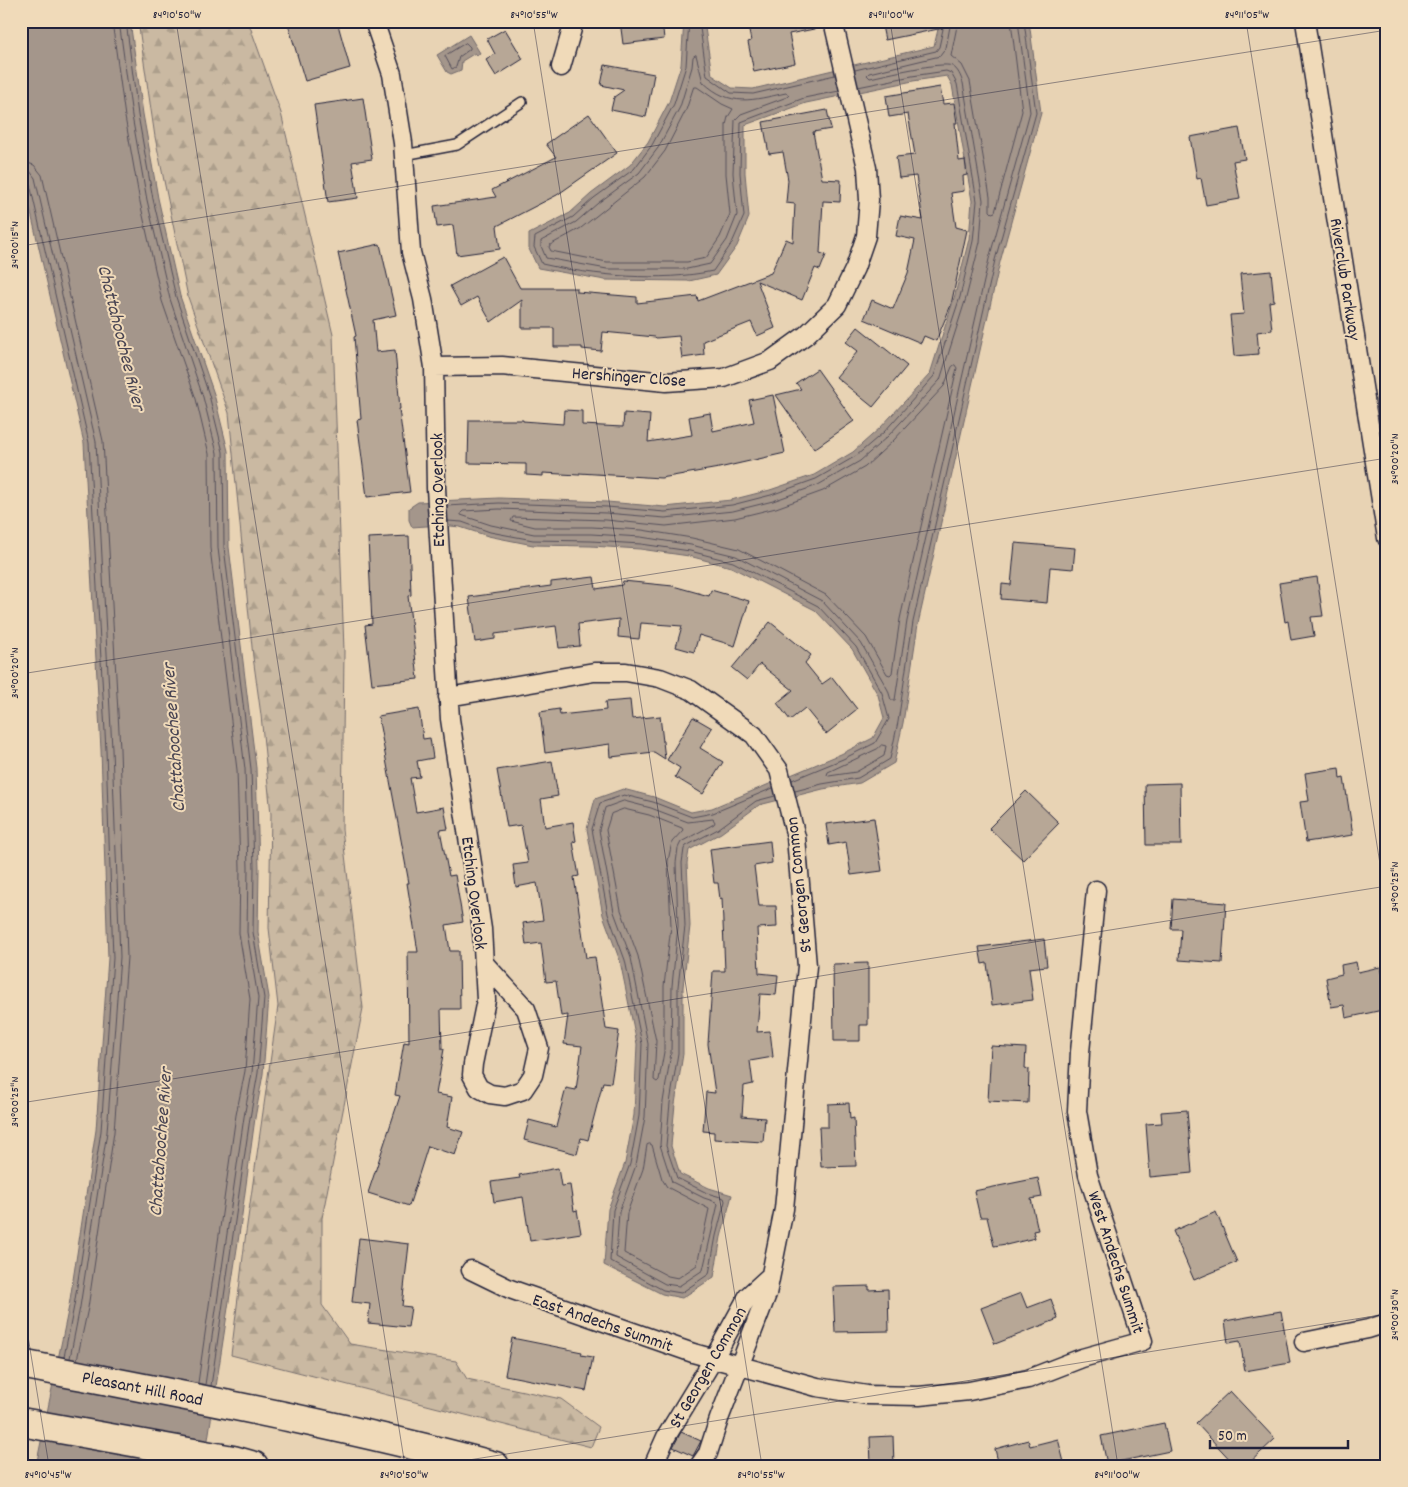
<svg xmlns="http://www.w3.org/2000/svg" width="1408" height="1487" viewBox="0 0 1408 1487" font-family="Dekko,sans-serif">
	<style>
		.forest { fill: url(#forest-firs); stroke: #766e6e }
		.water { fill: #a4968b; stroke: #70686b }
		.lines { fill: none; stroke-linecap: round; stroke-linejoin: round }
		.shore { stroke: #56505b; stroke-width: 1 }
		.building { fill: #b7a796; stroke: #22223b }
		.service-casing { stroke: #22223b; stroke-width: 12 }
		.minor-casing { stroke: #22223b; stroke-width: 21 }
		.trunk-casing { stroke: #22223b; stroke-width: 31 }
		.service { stroke: #f0dab9; stroke-width: 9 }
		.minor { stroke: #f0dab9; stroke-width: 18 }
		.trunk { stroke: #f0dab9; stroke-width: 28 }
		.ticks { fill: none; stroke: #22223b; stroke-width: 1; stroke-opacity: 0.45 }
		.labels { text-anchor: middle; stroke-width: 4; stroke-linejoin: round; paint-order: stroke }
		.street-label { font-size: 18px; fill: #22223b; stroke: #f0dab9 }
		.water-label { font-size: 19px; font-style: italic; fill: #494553; stroke: #f0dab9 }
		.neatline { fill: none; stroke: #22223b; stroke-width: 2 }
		.ticks-label { font-size: 12px; text-anchor: middle; fill: #22223b }
	</style>
	<defs>
		<pattern id="forest-firs" width="22" height="20" patternUnits="userSpaceOnUse" patternTransform="scale(1.25)"><rect width="22" height="20" fill="#cab9a2"/><path d="M5 1l3.5 6h-7zM16 11l3.5 6h-7z" fill="#ad9f8c"/></pattern>
	</defs>
	<rect width="100%" height="100%" fill="#e8d3b4"/>
	<filter id="ink" filterUnits="userSpaceOnUse"><feTurbulence type="fractalNoise" baseFrequency=".02" numOctaves="2"/><feDisplacementMap in="SourceGraphic" scale="10" xChannelSelector="R" yChannelSelector="G"/><feConvolveMatrix kernelMatrix="1 2 1 2 8 2 1 2 1" color-interpolation-filters="sRGB"/></filter>
	<g filter="url(#ink)">
		<path class="forest" d="M138,21H248L281,113L333,335L344,651L342,829L363,1008L322,1218V1305L350,1344L456,1361L467,1379L561,1399L599,1427L591,1447L231,1355L246,1232L278,1006L269,928L271,814L261,715L253,657L229,413L188,297L155,137Z"/>
		<path class="water" d="M21,21H130L143,114L158,198L180,296L214,394L228,451L229,547L256,768L259,868L258,932L269,997L263,1074L255,1118L241,1222L204,1466H36L69,1306L96,1130L108,958L101,750L84,443L21,170Z
			M684,21H704L712,75L732,88L753,89L934,46L940,21H1029L1041,113L1000,262L918,624L903,723L894,763L860,783L823,789L759,805L721,833L689,850L687,863L690,926L683,987V1054L675,1104L671,1146L680,1174L709,1188L732,1195L721,1237L714,1277L682,1298L662,1294L604,1265L608,1209L625,1163L634,1115L637,1044L620,961L603,915L587,829L595,799L623,789L654,797L691,812L712,808L841,754L873,738L884,718L878,695L852,649L815,610L731,567L689,556L640,549L591,546L533,545L488,536L460,527L441,525L412,527L409,520V508L418,502L499,498L607,502L665,507L731,500L770,490L814,475L853,452L880,428L930,374L955,295L969,239L972,201L952,85L947,76L913,81L806,103L745,125V173L749,217L737,246L716,275L689,281L605,280L538,268L529,249V234L570,213L591,194L630,165L648,142L669,102L681,65Z
			M469,35L480,53L477,55L475,53L462,61L461,70L451,74L447,72L437,55Z"/>
		<g class="lines">
			<path class="shore" d="M112,21L125,117L140,202L162,301L196,399L209,454L210,548L237,770L240,868L239,933L250,999L245,1071L236,1115L198,1383
				M119,21L132,116L147,200L170,299L203,397L217,453L218,548L245,769L248,868L247,932L258,998L252,1073L244,1117L205,1385
				M126,21L138,115L153,199L176,297L209,395L223,452L224,547L251,769L254,868L253,932L264,998L258,1073L250,1118L211,1386
				M689,21L686,66L674,104L652,145L634,169L594,198L573,217L535,237L534,247L542,264C594,276 661,282 713,271L732,243L744,216L740,173L741,122L804,98L839,91
				M699,21L707,76L731,93L753,94L835,75
				M951,21L946,48L940,56L869,73L867,75L870,78C884,75 942,61 952,66C958,69 961,77 963,83L983,200L980,242L966,298L940,380L888,436L860,461L818,485L773,501L733,511L665,518L606,513L499,509L463,511L461,513V515L491,525L534,534H591L641,537L691,545L736,556L822,601L861,643L888,690L891,700H895L907,621L989,259L1030,112L1018,21
				M958,21L951,56L962,65L970,81L990,197V211L992,213L995,212L1022,111L1011,21
				M466,43L470,47V49L459,57L456,67L452,69L445,56Z
				M696,55L703,82C731,108 752,100 786,93L789,95L787,97L741,114L735,120L733,173L737,215L727,240L710,264L687,269H607L546,258L541,246V241L576,222L598,203L639,173L658,148L680,107L692,67L693,57Z
				M855,70L936,51L939,47L943,29
				M694,87H697L722,104L733,109L728,117L726,125V174L730,214L720,237L706,258L687,262H607L551,251L549,247L550,245L581,228L645,177L665,151L686,110Z
				M21,161L34,165L42,175L103,441L120,749L127,957L114,1132L88,1308L77,1360
				M21,168L30,171L35,178L96,442L112,749L120,957L107,1132L80,1307L70,1358
				M21,175L26,176L29,180L89,443L106,750L113,958L101,1131L74,1306L64,1357
				M955,365L957,368L900,619L892,673L890,675L887,674L866,637L826,595L739,549L692,538L642,530L592,527H535L511,521L513,517L606,520L666,526L735,518L776,508L823,491L865,467L893,441L944,386L952,367Z
				M447,506L499,503L607,507L665,512L732,505L771,495L816,479L856,456L884,432L934,376L960,297L973,241L977,201L957,84L951,73L946,71L912,76L858,87
				M448,521L462,522L490,532L533,540L591,541L641,544L690,551L733,562L818,606L856,647L882,693L889,719L875,743L843,759L792,780
				M882,745L886,746L884,756L856,772L829,776L827,775L828,772L877,749Z
				M773,788L713,813L692,817L653,802L624,795L600,803L592,829L608,914L625,960L642,1044L639,1116L630,1164L613,1210L610,1261L663,1290L681,1293L709,1274L716,1236L725,1201L724,1198L707,1193L677,1178L666,1146L670,1103L678,1053V987L685,926L682,863L684,849L686,846L718,829L756,801L775,796
				M795,791L822,784L858,778L890,759L898,722L913,622L995,260L1036,113L1024,21
				M624,801L651,808L688,822L713,819L715,822L714,824L681,842L678,848L676,863L678,926L672,986L671,1053L663,1102L660,1145L672,1182L704,1198L716,1202L718,1204L703,1270L679,1286L665,1284L616,1257L619,1212L636,1165L645,1117L648,1044L631,958L614,912L599,830L605,808Z
				M624,809L649,815L682,828L683,830L672,842L668,861L671,926L664,986V1052L659,1080L657,1082L654,1080L656,1041L638,956L621,910L606,830L611,814Z
				M650,1144L652,1145L662,1179L667,1187L709,1209L697,1265L678,1278L668,1276L624,1253L627,1213L643,1169L647,1145Z"/>
		</g>
		<path class="building" d="M287,21H337L350,68L305,81Z
			M620,21H662L664,39L623,44Z
			M747,21H818L819,28L789,34L795,63L754,72L748,42L751,41Z
			M881,21H942L943,28L885,40Z
			M505,29L523,59L496,76L486,60L495,54L487,39Z
			M605,65L654,74L646,117L611,110L614,97L624,90L601,85Z
			M940,87L943,104L954,103L957,123H955L959,161L965,160L967,175L963,176L964,191L951,193L956,227L967,230L951,305L936,341L924,336L921,343L864,319L872,300L893,309L908,273L915,240L896,236L900,216L923,220L916,176L899,178L896,157L915,155L908,114L889,117L886,96Z
			M363,98L372,159L352,162L358,198L328,202L314,105Z
			M827,110L831,129L813,132L822,179L841,180L840,202L823,201L820,253L826,255L820,270L815,268L802,300L757,281L775,328L757,336L751,322L703,341L704,355L682,358L679,336L656,338L655,337L603,332L601,351L582,349V347H554V328H522V300L491,322L477,297L461,306L450,286L503,257L520,288H577V292L637,297V303L697,296L698,301L771,273L786,239L793,242L795,204L786,203L788,180L783,152L769,154L763,122Z
			M589,114L617,153L557,195L497,226L500,249L457,255L453,225L437,227L434,206L496,197L492,190L556,157L546,144Z
			M1239,128L1245,159L1233,161L1240,199L1206,205L1201,178L1197,179L1190,137Z
			M380,244L396,315L373,320L376,352L395,350L400,409H399L410,492L367,497L357,420L361,419L354,337L356,336L338,253Z
			M1271,271L1274,301L1269,302L1272,330L1257,332L1259,354L1234,356L1230,315L1244,314L1240,274Z
			M858,327L907,366L873,407L836,377L858,351L846,342Z
			M817,369L854,421L814,449L776,395L801,389L796,383Z
			M773,395L785,453L719,468L661,478L579,473V475L543,473V476L526,475V464L468,463L469,420H523V421L563,424L564,410L582,411V425L623,427L624,413L650,415L648,442L692,435L689,417L710,413L713,431L754,422L749,400Z
			M409,536L411,595L408,596L418,679L372,684L365,625L372,624L368,538Z
			M1015,543L1075,548L1073,569L1050,567L1047,603L1001,599L1002,584L1011,585Z
			M594,577L596,589L622,585L623,581L673,586L709,596L711,590L749,601L735,646L699,635L694,652L676,647L682,626L641,623L639,639L618,637L619,619L578,624L580,646L559,648L556,626L495,634V639L475,642L469,597L551,586V582Z
			M1317,577L1323,616L1311,617L1314,636L1291,640L1288,621L1285,622L1279,583Z
			M770,622L811,655L805,663L822,684L832,677L857,709L826,734L805,708L790,720L777,703L793,690L760,664L747,680L732,668Z
			M630,700L632,719L660,716L665,759L654,752L611,757L610,744L545,753L540,712L559,709L560,715L606,710L605,702Z
			M419,709L423,739L430,738L433,758L417,761L420,777L410,778L416,812L444,807L448,829L440,830L449,876L455,875L463,922L446,925L450,951H459L460,1009H441L442,1049H444L436,1094L452,1097L447,1127L463,1132L455,1155L428,1146L409,1206L368,1193L400,1096L395,1095L404,1042L409,1043L408,952H418L407,883H409L378,716Z
			M693,717L712,728L700,748L723,762L703,794L675,777L680,768L667,760Z
			M552,761L558,796L541,799L545,827L573,822L576,841L573,842L579,876L574,877L586,958L595,957L606,1029L619,1031L611,1083L603,1082L588,1140L581,1138L577,1154L524,1140L529,1120L556,1127L566,1088L576,1090L582,1046L564,1044L568,1015L561,1016L556,981L546,982L541,943L526,945L523,923L543,920L537,883L516,887L513,865L528,863L521,825L507,827L497,770Z
			M1339,768L1340,779L1344,778L1353,835L1306,842L1300,802L1309,801L1305,773Z
			M1180,783L1181,845H1146L1145,784Z
			M1026,791L1059,823L1023,860L989,828Z
			M874,818L882,871L851,875L846,842L829,845L826,824Z
			M770,841L772,863L754,866L759,906H776L777,927L757,928L759,973L778,975L776,995L760,994L757,1032L770,1031L773,1057L750,1061L753,1084L744,1086L742,1116L765,1118L763,1142L714,1139V1132L703,1131L706,1092L715,1093L708,1044L713,971H725L722,898L720,899L718,883H714L710,849Z
			M1173,899L1226,903L1222,963L1179,960L1181,929H1171Z
			M1044,939L1047,966L1029,968L1033,1000L992,1005L987,963L982,964L979,947Z
			M1356,962L1358,972L1380,967L1387,1001V1009L1346,1018L1344,1005L1331,1007L1326,978L1342,974L1341,965Z
			M868,963V1025H860V1041H834L833,964Z
			M991,1046L1026,1048L1025,1068L1029,1069L1028,1103L988,1101Z
			M849,1103L850,1119L854,1118L856,1166L821,1167L819,1127H828V1104Z
			M1187,1110L1192,1173L1150,1177L1146,1124L1162,1123L1161,1112Z
			M558,1168L561,1186L570,1185L574,1211L577,1210L581,1233L530,1241L523,1197L494,1202L491,1182L520,1178L519,1175Z
			M1038,1178L1042,1197L1031,1199L1038,1230L1033,1231L1035,1238L1006,1245V1244L994,1246L987,1217H980L974,1191Z
			M1216,1212L1237,1262L1194,1280L1173,1231Z
			M359,1238L409,1244L402,1306L411,1307L408,1327L368,1323L370,1304L352,1302Z
			M869,1286V1290L888,1289L889,1331L835,1332L833,1287Z
			M1021,1293L1027,1308L1051,1299L1058,1319L995,1344L981,1308Z
			M1281,1311L1290,1363L1245,1371L1240,1341L1228,1343L1225,1321Z
			M512,1338L582,1352L581,1355L593,1357L586,1391L505,1375Z
			M1230,1391L1275,1439L1246,1466H1236L1196,1423Z
			M1164,1423L1170,1451L1107,1464L1101,1436Z
			M681,1432L701,1441L693,1456L673,1447Z
			M893,1436L894,1466H871L870,1437Z
			M1058,1439L1065,1466H999L995,1449L1028,1440L1030,1446Z"/>
		<g class="lines">
			<defs>
				<path id="service" d="M404,155L457,145L522,102"/>
				<path id="minor" d="M374,21L392,74L403,143L411,252L423,299L434,367L436,488L450,719L482,929L486,1000L473,1064L472,1075L479,1088L490,1094L505,1096L523,1090L533,1075L539,1048L526,1009L484,963
					M1305,21L1387,538
					M561,67L572,29V21
					M434,367L502,366L666,382L724,378L770,361L806,335L837,305L855,268L866,236L869,200L867,168L833,21
					M448,697L594,672H626L660,678L691,690L754,735L779,770L796,837L807,966L784,1209L767,1294L719,1419L708,1453L699,1466
					M471,1270L510,1289L693,1353L817,1387L867,1395L919,1396L969,1391L1028,1379L1082,1358L1143,1341L1088,1175L1077,1111L1080,1052L1096,890
					M1304,1342L1368,1329L1387,1323
					M653,1466L666,1437L714,1358L748,1296L770,1276"/>
				<g id="trunk">
					<path id="s1" d="M21,1364C180,1395 339,1424 495,1466"/>
					<path d="M21,1422L233,1460L254,1466"/>
				</g>
			</defs>
			<use href="#service" class="service-casing"/>
			<use href="#minor" class="minor-casing"/>
			<use href="#trunk" class="trunk-casing"/>
			<use href="#service" class="service"/>
			<use href="#minor" class="minor"/>
			<use href="#trunk" class="trunk"/>
		</g>
	</g>
	<path class="ticks" d="M176,21L405,1466M533,21L762,1466M890,21L1118,1466M1246,21L1387,908M21,246L1387,30M21,674L1387,458M21,1103L1387,886M21,1293L49,1466M431,1466L1387,1314"/>
	<g class="labels">
		<g class="street-label">
			<text transform="translate(1346 279) rotate(81)" y="6">Riverclub Parkway</text>
			<text transform="translate(629 376) rotate(4)" y="6">Hershinger Close</text>
			<text transform="translate(437 490) rotate(-91)" y="6">Etching Overlook</text>
			<text transform="translate(798 885) rotate(-96)" y="6">St Georgen Common</text>
			<text transform="translate(475 893) rotate(83)" y="6">Etching Overlook</text>
			<text transform="translate(1117 1262) rotate(72)" y="6">West Andechs Summit</text>
			<text transform="translate(603 1322) rotate(19)" y="6">East Andechs Summit</text>
			<text transform="translate(707 1367) rotate(-60)" y="6">St Georgen Common</text>
			<text dy="6" stroke="none"><textPath href="#s1" startOffset="124">Pleasant Hill Road</textPath></text>
		</g>
		<g class="water-label">
			<text transform="translate(123 337) rotate(76)" y="7">Chattahoochee River</text>
			<text transform="translate(172 738) rotate(-94)" y="7">Chattahoochee River</text>
			<text transform="translate(159 1142) rotate(-86)" y="7">Chattahoochee River</text>
		</g>
	</g>
	<rect width="1408" height="1487" fill="none" stroke="#f0dab9" stroke-width="55"/>
	<path d="M1210 1440v8h138v-8" fill="none" stroke="#22223b" stroke-width="2.5"/>
	<text x="1218" y="1440" font-size="15" fill="#22223b" stroke="#f0dab9" stroke-width="4" paint-order="stroke">50 m</text>
	<rect x="28" y="28" width="1352" height="1432" class="neatline"/>
	<g class="ticks-label">
		<text x="177" y="18">84°10'50"W</text>
		<text x="534" y="18">84°10'55"W</text>
		<text x="891" y="18">84°11'00"W</text>
		<text x="1247" y="18">84°11'05"W</text>
		<text transform="translate(14 245) rotate(-90)" y="4">34°00'15"N</text>
		<text transform="translate(1394 459) rotate(-90)" y="4">34°00'20"N</text>
		<text transform="translate(14 673) rotate(-90)" y="4">34°00'20"N</text>
		<text transform="translate(1394 887) rotate(-90)" y="4">34°00'25"N</text>
		<text transform="translate(14 1102) rotate(-90)" y="4">34°00'25"N</text>
		<text transform="translate(1394 1315) rotate(-90)" y="4">34°00'30"N</text>
		<text x="48" y="1478">84°10'45"W</text>
		<text x="404" y="1478">84°10'50"W</text>
		<text x="761" y="1478">84°10'55"W</text>
		<text x="1117" y="1478">84°11'00"W</text>
	</g>
</svg>
